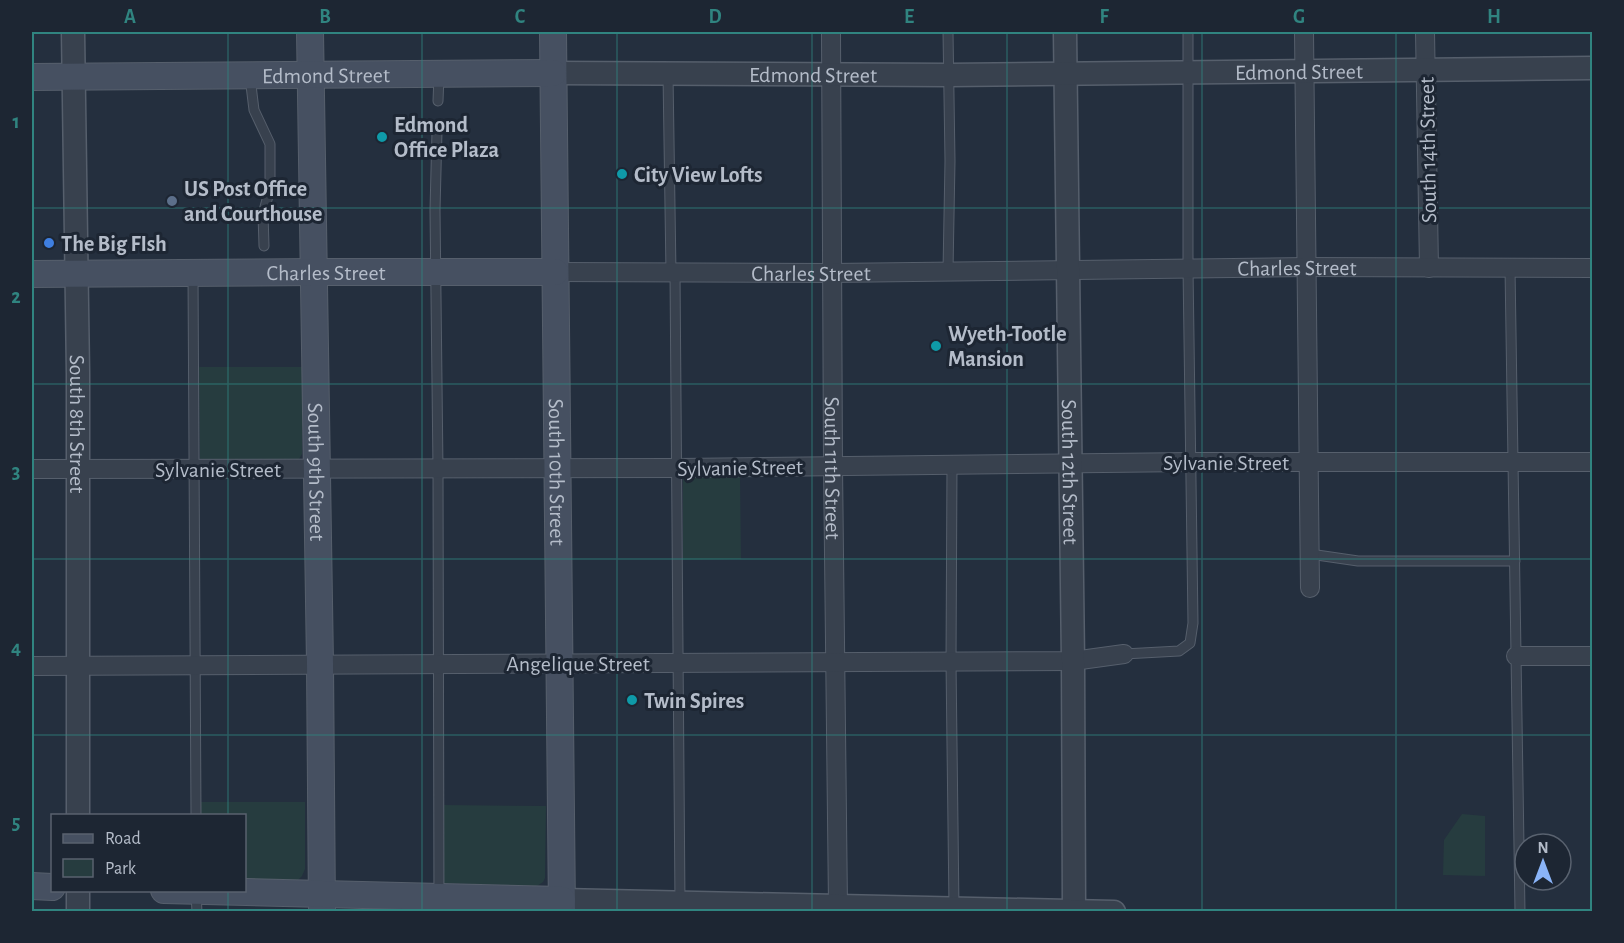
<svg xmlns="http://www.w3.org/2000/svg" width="1624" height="943" viewBox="0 0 1624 943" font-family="'Alegreya Sans',sans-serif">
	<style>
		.green { fill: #263c3f }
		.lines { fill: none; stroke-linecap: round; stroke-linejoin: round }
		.service-casing { stroke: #565f6c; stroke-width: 11 }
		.minor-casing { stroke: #565f6c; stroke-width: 20 }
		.tertiary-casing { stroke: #565f6c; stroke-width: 25 }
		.secondary-casing { stroke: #565f6c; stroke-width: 28 }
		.service { stroke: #38414e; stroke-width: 9 }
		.minor { stroke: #38414e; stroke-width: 18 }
		.tertiary { stroke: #38414e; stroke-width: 22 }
		.secondary { stroke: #465061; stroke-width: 26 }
		.grid { fill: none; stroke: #308480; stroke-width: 1.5; stroke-opacity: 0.55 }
		.culture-dot { fill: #0f9aa8; stroke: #1d2633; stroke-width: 2 }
		.service-dot { fill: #5c6f8a; stroke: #1d2633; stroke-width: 2 }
		.shop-dot { fill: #3f7fe0; stroke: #1d2633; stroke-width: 2 }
		.labels { text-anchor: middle; stroke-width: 6; stroke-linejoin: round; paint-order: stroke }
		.street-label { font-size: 22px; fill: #b4bcc9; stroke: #1d2633 }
		.poi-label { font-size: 22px; font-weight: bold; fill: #b4bcc9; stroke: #1d2633; text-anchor: start }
		.neatline { fill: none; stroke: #308480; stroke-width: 2 }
		.grid-label { font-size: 20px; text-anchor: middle; font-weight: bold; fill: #308480 }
	</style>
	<rect width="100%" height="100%" fill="#242f3e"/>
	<path class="green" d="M199,367H302V454L299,459L200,460Z
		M740,475L741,559L683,560V476Z
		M201,802H305V869L302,876L297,881L245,880L244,816L201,815Z
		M443,805L546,806L545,878L543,882L537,886L443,883Z
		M1462,814L1485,816V876L1443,875L1444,840Z"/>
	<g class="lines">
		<defs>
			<path id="service" d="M668,74L671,273
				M250,77L254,110L270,144V189L263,214L264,246
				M438,101L439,76
				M437,131L435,210L438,469L439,912
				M1510,268L1520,912
				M948,271L950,161L948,32
				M675,273L680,903
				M193,275L196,816
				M952,465L951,662L954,908
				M1310,554L1358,561H1515
				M1124,654L1179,651L1190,643L1193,623L1188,268V32
				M196,893L197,912"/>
			<g id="minor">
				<path id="s1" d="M831,32L833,466L838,906"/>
				<path d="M1304,32L1310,588"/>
				<path d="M1425,32L1429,268"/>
				<path id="s2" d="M555,272L831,273L1306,267L1592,268"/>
				<path d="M32,469L678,468L1192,462H1592"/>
				<path d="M1516,656H1592"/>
				<path d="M32,666L1073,661L1124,654"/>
			</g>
			<g id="tertiary">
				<path id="s3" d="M73,32L78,374V816"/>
				<path id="s4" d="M1065,32L1073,661L1074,910"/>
				<path id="s5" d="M553,73L949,75L1592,68"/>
				<path d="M78,890V912"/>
				<path d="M562,900L1114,912"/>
			</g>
			<g id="secondary">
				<path id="s6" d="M310,32L320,664L322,912"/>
				<path id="s7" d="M553,32L562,912"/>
				<path id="s8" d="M32,77L553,73"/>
				<path id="s9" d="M32,274L314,272H555"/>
				<path d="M32,886L52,887"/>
				<path d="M164,890L562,900"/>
			</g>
		</defs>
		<use href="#service" class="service-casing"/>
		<use href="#minor" class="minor-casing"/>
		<use href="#tertiary" class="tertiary-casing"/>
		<use href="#secondary" class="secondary-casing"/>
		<use href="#service" class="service"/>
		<use href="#minor" class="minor"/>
		<use href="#tertiary" class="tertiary"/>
		<use href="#secondary" class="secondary"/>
	</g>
	<path class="grid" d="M228,32V816M422,32V912M617,32V912M812,32V912M1007,32V912M1202,32V912M1396,32V912M32,208H1592M32,384H1592M32,559H1592M32,735H1592M228,890V912"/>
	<g class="culture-dot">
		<circle cx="382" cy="137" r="6"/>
		<circle cx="622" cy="174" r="6"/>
		<circle cx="936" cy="346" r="6"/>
		<circle cx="632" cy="700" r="6"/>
	</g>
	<circle class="service-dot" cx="172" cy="201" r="6"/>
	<circle class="shop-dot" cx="49" cy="243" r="6"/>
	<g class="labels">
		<g class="street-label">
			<text dy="8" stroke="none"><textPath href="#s5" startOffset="746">Edmond Street</textPath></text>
			<text dy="8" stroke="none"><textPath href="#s8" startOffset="294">Edmond Street</textPath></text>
			<text dy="8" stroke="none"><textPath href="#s5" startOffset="260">Edmond Street</textPath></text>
			<text transform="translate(1427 150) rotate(-91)" y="8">South 14th Street</text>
			<text dy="8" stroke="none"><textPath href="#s2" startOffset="742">Charles Street</textPath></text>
			<text dy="8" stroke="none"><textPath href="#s9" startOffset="294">Charles Street</textPath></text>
			<text dy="8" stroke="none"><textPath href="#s2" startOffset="256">Charles Street</textPath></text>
			<text dy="8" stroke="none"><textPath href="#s3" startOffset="392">South 8th Street</textPath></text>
			<text x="1226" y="470">Sylvanie Street</text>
			<text transform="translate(740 467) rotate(-1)" y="8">Sylvanie Street</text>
			<text x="218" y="477">Sylvanie Street</text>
			<text dy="8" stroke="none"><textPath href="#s1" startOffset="436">South 11th Street</textPath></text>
			<text dy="8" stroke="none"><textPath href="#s6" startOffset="440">South 9th Street</textPath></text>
			<text dy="8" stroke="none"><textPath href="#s4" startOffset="440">South 12th Street</textPath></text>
			<text dy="8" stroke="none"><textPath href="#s7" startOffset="440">South 10th Street</textPath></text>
			<text x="578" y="671">Angelique Street</text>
		</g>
		<g class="poi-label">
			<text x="394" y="132">Edmond<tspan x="394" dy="25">Office Plaza</tspan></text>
			<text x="634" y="182">City View Lofts</text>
			<text x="184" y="196">US Post Office<tspan x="184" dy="25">and Courthouse</tspan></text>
			<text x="61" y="251">The Big FIsh</text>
			<text x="948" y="341">Wyeth-Tootle<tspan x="948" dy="25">Mansion</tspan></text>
			<text x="644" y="708">Twin Spires</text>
		</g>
	</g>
	<rect width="1624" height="943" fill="none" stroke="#1d2633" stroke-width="66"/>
	<rect x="51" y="814" width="195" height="78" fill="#1d2633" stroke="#59626f" stroke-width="1.5"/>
	<rect x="63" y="834" width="30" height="9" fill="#465061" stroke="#59626f" stroke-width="1.5"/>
	<text x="105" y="844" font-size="18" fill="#b4bcc9">Road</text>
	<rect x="63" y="859" width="30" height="18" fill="#263c3f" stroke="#59626f" stroke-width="1.5"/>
	<text x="105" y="874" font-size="18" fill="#b4bcc9">Park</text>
	<g transform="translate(1543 862)"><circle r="28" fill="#1d2633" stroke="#59626f" stroke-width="1.5"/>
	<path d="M0-4.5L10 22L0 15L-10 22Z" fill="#8ab4f8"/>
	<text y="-9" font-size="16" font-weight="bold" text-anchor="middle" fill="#b4bcc9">N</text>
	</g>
	<rect x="33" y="33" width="1558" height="877" class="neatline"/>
	<g class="grid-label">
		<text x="130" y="23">A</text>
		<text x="325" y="23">B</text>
		<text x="520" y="23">C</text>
		<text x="715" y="23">D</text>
		<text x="909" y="23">E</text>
		<text x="1104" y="23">F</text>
		<text x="1299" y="23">G</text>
		<text x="1494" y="23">H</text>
		<text x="16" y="128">1</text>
		<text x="16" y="303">2</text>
		<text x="16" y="478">3</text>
		<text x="16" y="654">4</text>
		<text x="16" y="829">5</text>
	</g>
</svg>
